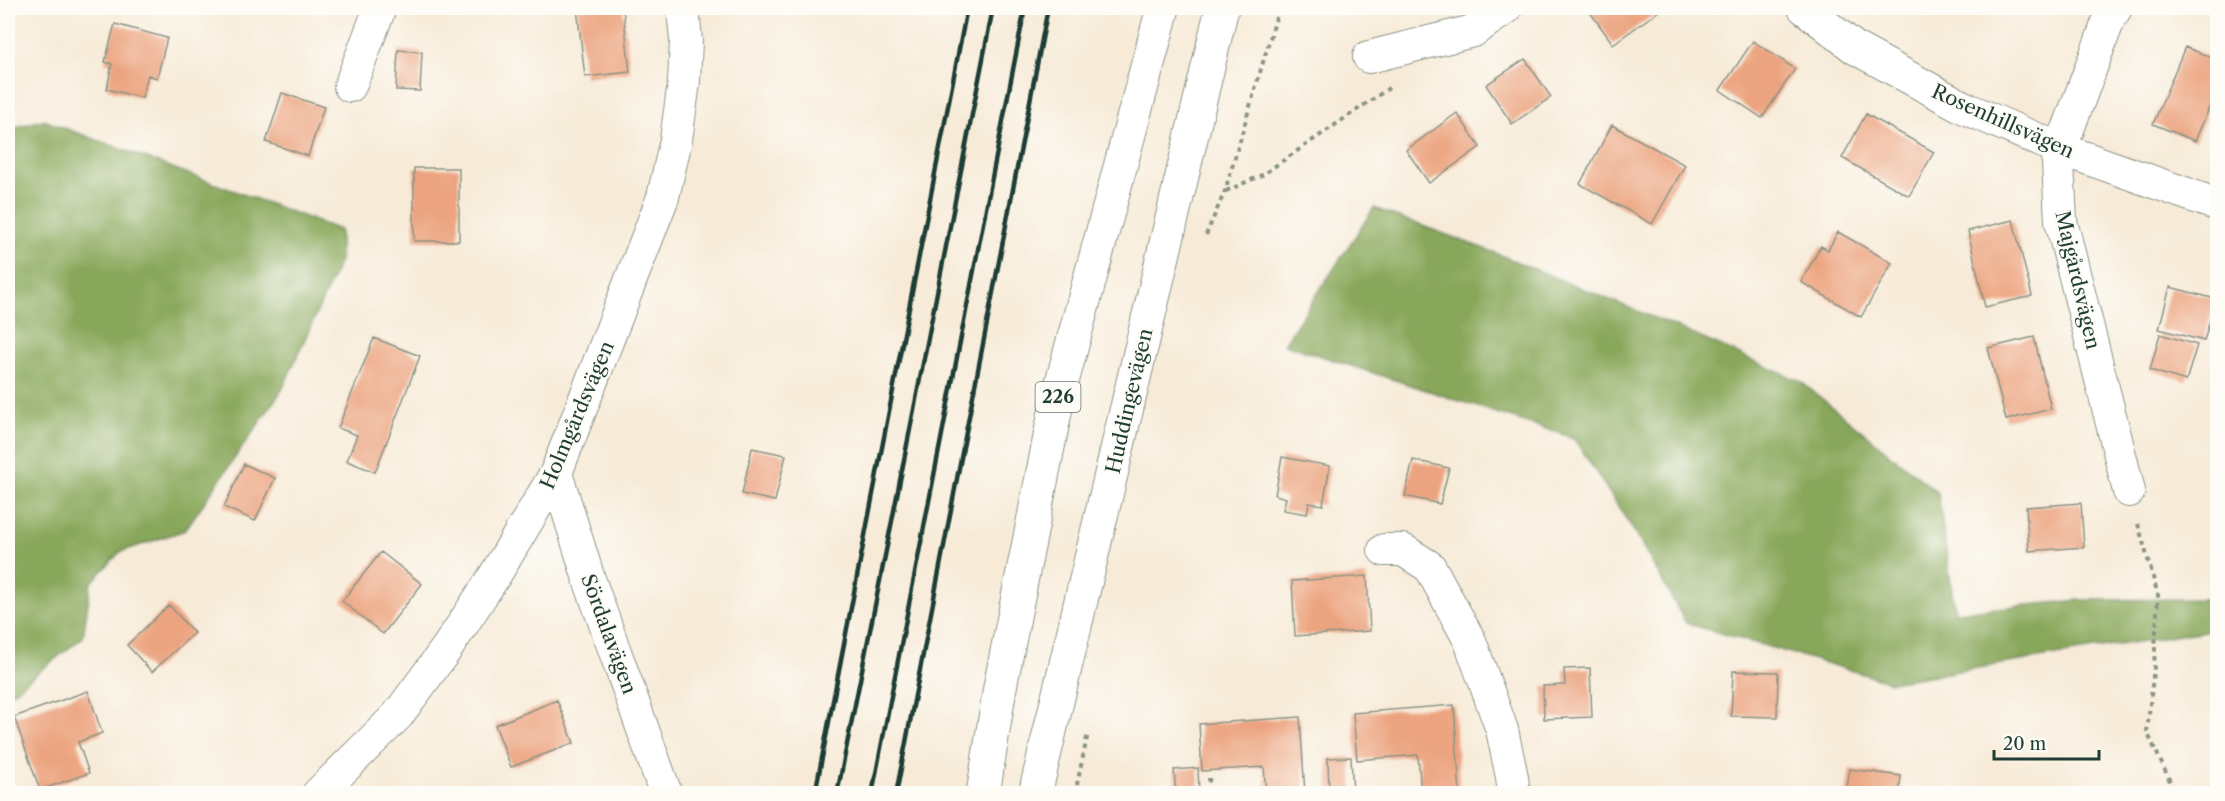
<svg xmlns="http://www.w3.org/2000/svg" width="2225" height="801" viewBox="0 0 2225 801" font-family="'Libre Caslon Text',serif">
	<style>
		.forest { fill: #88a75a; stroke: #547247; stroke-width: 1.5 }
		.building { fill: #eca480 }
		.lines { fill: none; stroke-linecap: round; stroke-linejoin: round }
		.minor-casing { stroke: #8b9486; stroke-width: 34 }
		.primary-casing { stroke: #8b9486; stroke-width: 35 }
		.path { stroke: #8b9486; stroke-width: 4; stroke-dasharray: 4.5 4.5; stroke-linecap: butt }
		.minor { stroke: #fff; stroke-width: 32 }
		.primary { stroke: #fff; stroke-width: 33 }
		.rail { stroke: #1f3d34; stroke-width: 4.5 }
		.labels { text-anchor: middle; stroke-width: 5; stroke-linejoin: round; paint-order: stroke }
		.shield { fill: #fdfcf7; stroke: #62766e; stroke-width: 1.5 }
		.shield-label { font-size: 18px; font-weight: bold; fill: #1f3d34 }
		.street-label { font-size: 20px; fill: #1f3d34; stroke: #fdfcf7 }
	</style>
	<rect width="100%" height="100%" fill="#fdfcf7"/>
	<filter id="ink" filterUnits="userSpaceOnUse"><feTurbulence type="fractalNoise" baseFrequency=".0167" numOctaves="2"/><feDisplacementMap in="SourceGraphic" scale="12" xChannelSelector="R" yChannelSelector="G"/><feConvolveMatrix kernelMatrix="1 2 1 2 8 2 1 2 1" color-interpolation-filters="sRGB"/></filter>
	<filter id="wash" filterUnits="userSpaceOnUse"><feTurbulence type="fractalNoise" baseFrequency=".008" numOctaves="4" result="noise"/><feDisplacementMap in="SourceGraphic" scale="24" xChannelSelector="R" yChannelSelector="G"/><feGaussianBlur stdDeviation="1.35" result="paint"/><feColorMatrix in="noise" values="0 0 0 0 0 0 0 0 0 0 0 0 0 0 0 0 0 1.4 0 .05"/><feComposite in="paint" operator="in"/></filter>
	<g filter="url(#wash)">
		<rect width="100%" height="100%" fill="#f7ebd8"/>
		<path class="forest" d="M43,120L340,230V261L282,390L185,530L120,552L91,583L83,637L8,696V129Z
			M1374,208L1493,252L1662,321L1800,381L1938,493L1955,612L2081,600L2217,599V629L1891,682L1686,623L1634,531L1574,438L1284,344Z"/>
		<g id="blocks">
			<path class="building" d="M577,8H623L630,72L585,77Z
				M1587,8H1663L1613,44Z
				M115,24L167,38L157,78L148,75L142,98L107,89L112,64L105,62Z
				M1753,41L1795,69L1762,118L1720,90Z
				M2185,47L2218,60V87L2195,141L2153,124Z
				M398,50L422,52L420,91L396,90Z
				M1525,59L1551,97L1512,124L1486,85Z
				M282,93L324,107L308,156L266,142Z
				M1457,113L1480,147L1429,183L1406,150Z
				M1866,114L1934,152L1909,196L1842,158Z
				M1612,125L1685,165L1652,224L1580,184Z
				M414,168H459V241H414Z
				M2013,220L2032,296L1985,307L1968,231Z
				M1838,232L1892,263L1861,317L1801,282L1821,246L1828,250Z
				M2170,287L2216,299L2204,341L2159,329Z
				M2160,334L2197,345L2186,381L2150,370Z
				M2034,337L2051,409L2006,420L1988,348Z
				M374,338L420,356L375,472L347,461L357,435L338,428Z
				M752,448L786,455L775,501L742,494Z
				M1282,457L1330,466L1323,505L1309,503L1307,514L1283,510L1286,498L1275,495Z
				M1413,460L1449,468L1440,504L1405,496Z
				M244,464L275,478L255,521L224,507Z
				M2081,503L2084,547L2029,551L2026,507Z
				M381,552L422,584L383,634L342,601Z
				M1367,576L1370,631L1295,636L1292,581Z
				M169,605L194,633L152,672L127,645Z
				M1590,668L1592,717L1544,719L1543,686L1565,685L1564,669Z
				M1733,671L1778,672L1777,717L1731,716Z
				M88,691L102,733L78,742L89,773L40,790L14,717Z
				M557,700L574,743L511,767L495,725Z
				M1454,705L1460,794H1421L1418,755L1357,760L1353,713Z
				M1300,717L1305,794H1266L1264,767L1202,771L1199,724Z
				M1351,757L1353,794H1329L1328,758Z
				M1198,768L1199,794H1176L1174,770Z
				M1850,769L1901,776L1899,794H1846Z"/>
		</g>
	</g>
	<g filter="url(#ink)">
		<use href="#blocks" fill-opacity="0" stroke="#8b9486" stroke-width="1.5"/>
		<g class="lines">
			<defs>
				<path id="minor" d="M1804,8L1855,48L1963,107L2055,147L2218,205
					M2116,8L2108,22L2067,132L2055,147L2058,162L2061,221L2129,491
					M1369,57L1473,31L1506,8
					M350,86L380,8
					M556,473L589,579L666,794
					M1384,550H1403L1430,567L1470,641L1502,730L1512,777L1514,794
					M318,794L397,716L447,648L495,575L556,473L663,197L676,140L684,82L686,41L683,8"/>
				<path id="primary" d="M983,794L1000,687L1058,397L1163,8
					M1035,794L1222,8"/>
			</defs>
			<use href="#minor" class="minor-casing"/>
			<use href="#primary" class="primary-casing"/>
			<path class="path" d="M1226,191L1262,175L1389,88
				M1206,235L1225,191L1279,8
				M2138,524L2158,595L2154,667L2147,732L2176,794
				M1209,778L1210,794
				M1075,794L1088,733"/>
			<use href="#minor" class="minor"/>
			<use href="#primary" class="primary"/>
			<path class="rail" d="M815,794L967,8
				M837,794L891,526L993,8
				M872,794L1025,8
				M896,794L1048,8"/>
		</g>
	</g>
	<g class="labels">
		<rect class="shield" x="1035.5" y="382" width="45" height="30" rx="4.5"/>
		<g class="shield-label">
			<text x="1058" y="403">226</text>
		</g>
		<g class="street-label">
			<text transform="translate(2003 121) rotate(24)" y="7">Rosenhillsvägen</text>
			<text transform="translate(2078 280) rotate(77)" y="7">Majgårdsvägen</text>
			<text transform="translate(1129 401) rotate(-77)" y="7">Huddingevägen</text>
			<text transform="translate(577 415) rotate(-67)" y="7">Holmgårdsvägen</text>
			<text transform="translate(609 634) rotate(70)" y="7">Sördalavägen</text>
		</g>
	</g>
	<rect width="2225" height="801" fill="none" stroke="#fdfcf7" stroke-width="30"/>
	<path d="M1994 750v9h105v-9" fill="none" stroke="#1f3d34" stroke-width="3"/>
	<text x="2003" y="750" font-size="18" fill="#1f3d34" stroke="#fdfcf7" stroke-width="4.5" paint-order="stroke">20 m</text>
</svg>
